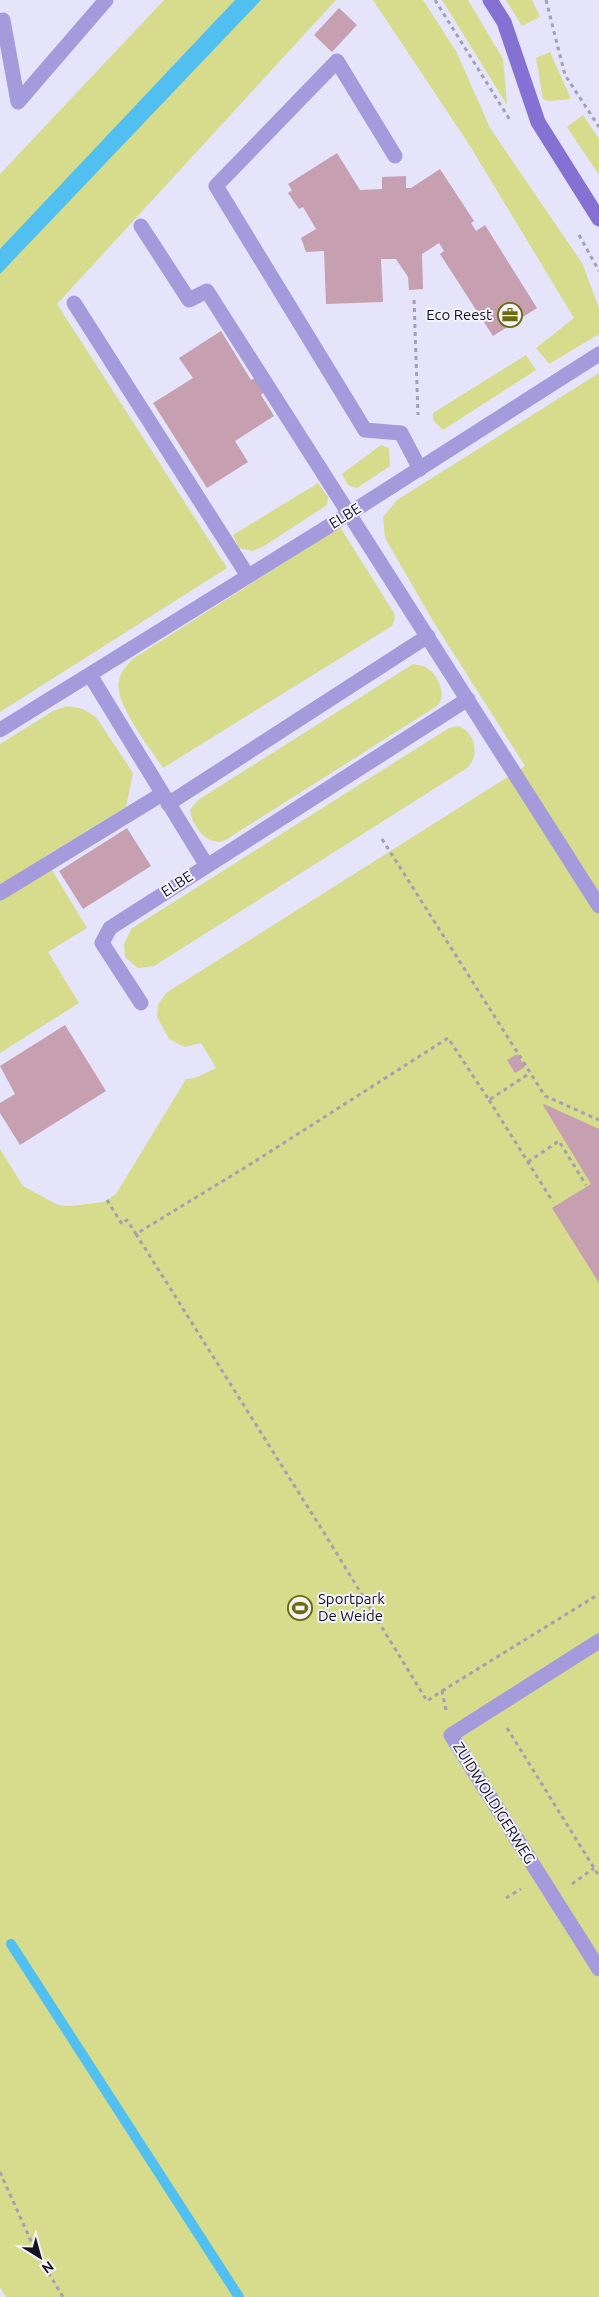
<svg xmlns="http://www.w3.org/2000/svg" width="599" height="2297" viewBox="0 0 599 2297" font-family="Ubuntu,sans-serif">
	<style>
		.green { fill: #d7db8c }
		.water { fill: #51c0f1 }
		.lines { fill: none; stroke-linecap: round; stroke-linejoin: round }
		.stream { stroke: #51c0f1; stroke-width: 10 }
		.building { fill: #c69fb0 }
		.path { stroke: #a2a0b3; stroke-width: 3; stroke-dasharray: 4 4; stroke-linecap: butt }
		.lane { stroke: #a49adc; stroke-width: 15 }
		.street { stroke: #a49adc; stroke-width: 15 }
		.secondary { stroke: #8571d3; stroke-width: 15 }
		.labels { text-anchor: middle; stroke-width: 4; stroke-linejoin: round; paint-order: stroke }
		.poi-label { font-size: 15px; fill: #151320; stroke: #f4f3fb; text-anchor: end }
		.street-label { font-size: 15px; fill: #151320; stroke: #f4f3fb }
	</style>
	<rect width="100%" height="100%" fill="#e6e4fa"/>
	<path class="green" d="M164,0H336L57,304L227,568L0,712V174Z
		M373,0H423L456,51L490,128L582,263L599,308V334L549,364L536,348L574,318L470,146Z
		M442,0H468L503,59L507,105Z
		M506,0H532L540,17L522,26Z
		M550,52L571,99L548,101L543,99L536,58Z
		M583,115L599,139V175L567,127Z
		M526,355L536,370L443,430L433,420V413Z
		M599,373V2297H6L0,2287V1149L23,1186L58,1205L70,1206L104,1202L116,1194L186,1079L195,1078L216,1068L201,1043L185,1047L169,1039L157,1017L158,1005L166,993L525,766L433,621L385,538L383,517L397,500Z
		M381,445L389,448L390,466L357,488L348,485L342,474Z
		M318,483L328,497L327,505L264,546L253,551L239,548L233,535Z
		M340,527L394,613L395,618L392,626L163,768C151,749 113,702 119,680C121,671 128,664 134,658Z
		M413,664C417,665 422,665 426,667C438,674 448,696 437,706L224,841C207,846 192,826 190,810L198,800Z
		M67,706L83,709L96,717L133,773L126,807L44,857L87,928L48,952L79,1003L0,1053V744L53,711Z
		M458,726C476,732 480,756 467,768L154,966L138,968L125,957L124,944L131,929L449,728Z"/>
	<path class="water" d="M235,0H261L0,274V249Z"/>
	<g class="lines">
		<path class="stream" d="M11,1944L239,2297"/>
	</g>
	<path class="building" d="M339,8L357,25L332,52L314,35Z
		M337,153L360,190L382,189V177L406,176V188H411L440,169L474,221L471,223L476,231L485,225L537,308L493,336L440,254L444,251L439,243L422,254L423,289L409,290L408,277L396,259H381L383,302L326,304L324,251L306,252L301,238L316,229L303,207L299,209L288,193L292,190L288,184Z
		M221,331L251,380L255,378L264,392L261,395L274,416L235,441L248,462L207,488L153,403L193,378L179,358Z
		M127,828L151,866L83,909L59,871Z
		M65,1025L106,1091L20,1145L0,1113V1103L15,1094L0,1066Z
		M517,1054L525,1067L515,1073L507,1060Z
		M544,1104L599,1129V1283L552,1208L591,1184L543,1105Z"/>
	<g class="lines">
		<path class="path" d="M435,0L510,120
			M546,0L565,75L599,127
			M579,235L599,271
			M414,300L418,415
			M382,839L545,1096L599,1120
			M489,1100L553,1202
			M528,1162L559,1141L586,1185
			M107,1200L122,1224L127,1220L136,1234
			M442,1691L599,1594
			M446,1710L442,1691L427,1701L326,1536L136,1234L254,1162L448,1038L489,1100L530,1073
			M507,1728L599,1876
			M572,1884L594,1868
			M506,1898L521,1889
			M0,2172L35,2250L63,2297"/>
		<path class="lane" d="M0,21L3,20L18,102L106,0
			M395,156L337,61L216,186L365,430L401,433L420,469
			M141,226L189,300L207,291L599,906
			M74,303L248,576
			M90,675L207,866L110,928L102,943L141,1003
			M168,804L428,636
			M207,866L468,699
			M0,893L162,794
			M599,1641L451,1735L599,1969"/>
		<path class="street" d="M0,730L350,513L599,354"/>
		<path class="secondary" d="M490,0L504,22L538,122L599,219"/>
	</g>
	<defs>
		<symbol id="office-ring" viewBox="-11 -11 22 22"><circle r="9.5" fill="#f4f3fb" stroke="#6a6c0c" stroke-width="1.5"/><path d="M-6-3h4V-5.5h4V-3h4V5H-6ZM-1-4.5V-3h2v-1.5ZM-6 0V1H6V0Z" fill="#6a6c0c"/></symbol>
		<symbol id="stadium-ring" viewBox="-11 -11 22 22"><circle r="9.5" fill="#f4f3fb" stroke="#6a6c0c" stroke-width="1.5"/><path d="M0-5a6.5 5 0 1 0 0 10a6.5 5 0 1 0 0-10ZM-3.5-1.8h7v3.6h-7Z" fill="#6a6c0c"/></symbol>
	</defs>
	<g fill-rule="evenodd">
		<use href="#office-ring" x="496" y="301" width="28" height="28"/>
		<use href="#stadium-ring" x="286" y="1594" width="28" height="28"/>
	</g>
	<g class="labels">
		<g class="poi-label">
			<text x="492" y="320">Eco Reest</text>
			<text x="318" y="1604" text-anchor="start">Sportpark<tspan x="318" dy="17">De Weide</tspan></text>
		</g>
		<g class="street-label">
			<text transform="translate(345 516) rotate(-32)" y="5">ELBE</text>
			<text transform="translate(177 884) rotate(-33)" y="5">ELBE</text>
			<text transform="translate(494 1803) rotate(58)" y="5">ZUIDWOLDIGERWEG</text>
		</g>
	</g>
	<g transform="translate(40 2257) rotate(143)" stroke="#f4f3fb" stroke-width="4" paint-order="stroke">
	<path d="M0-4L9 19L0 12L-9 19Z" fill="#151320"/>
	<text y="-8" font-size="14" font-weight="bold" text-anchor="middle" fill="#151320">N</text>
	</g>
</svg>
